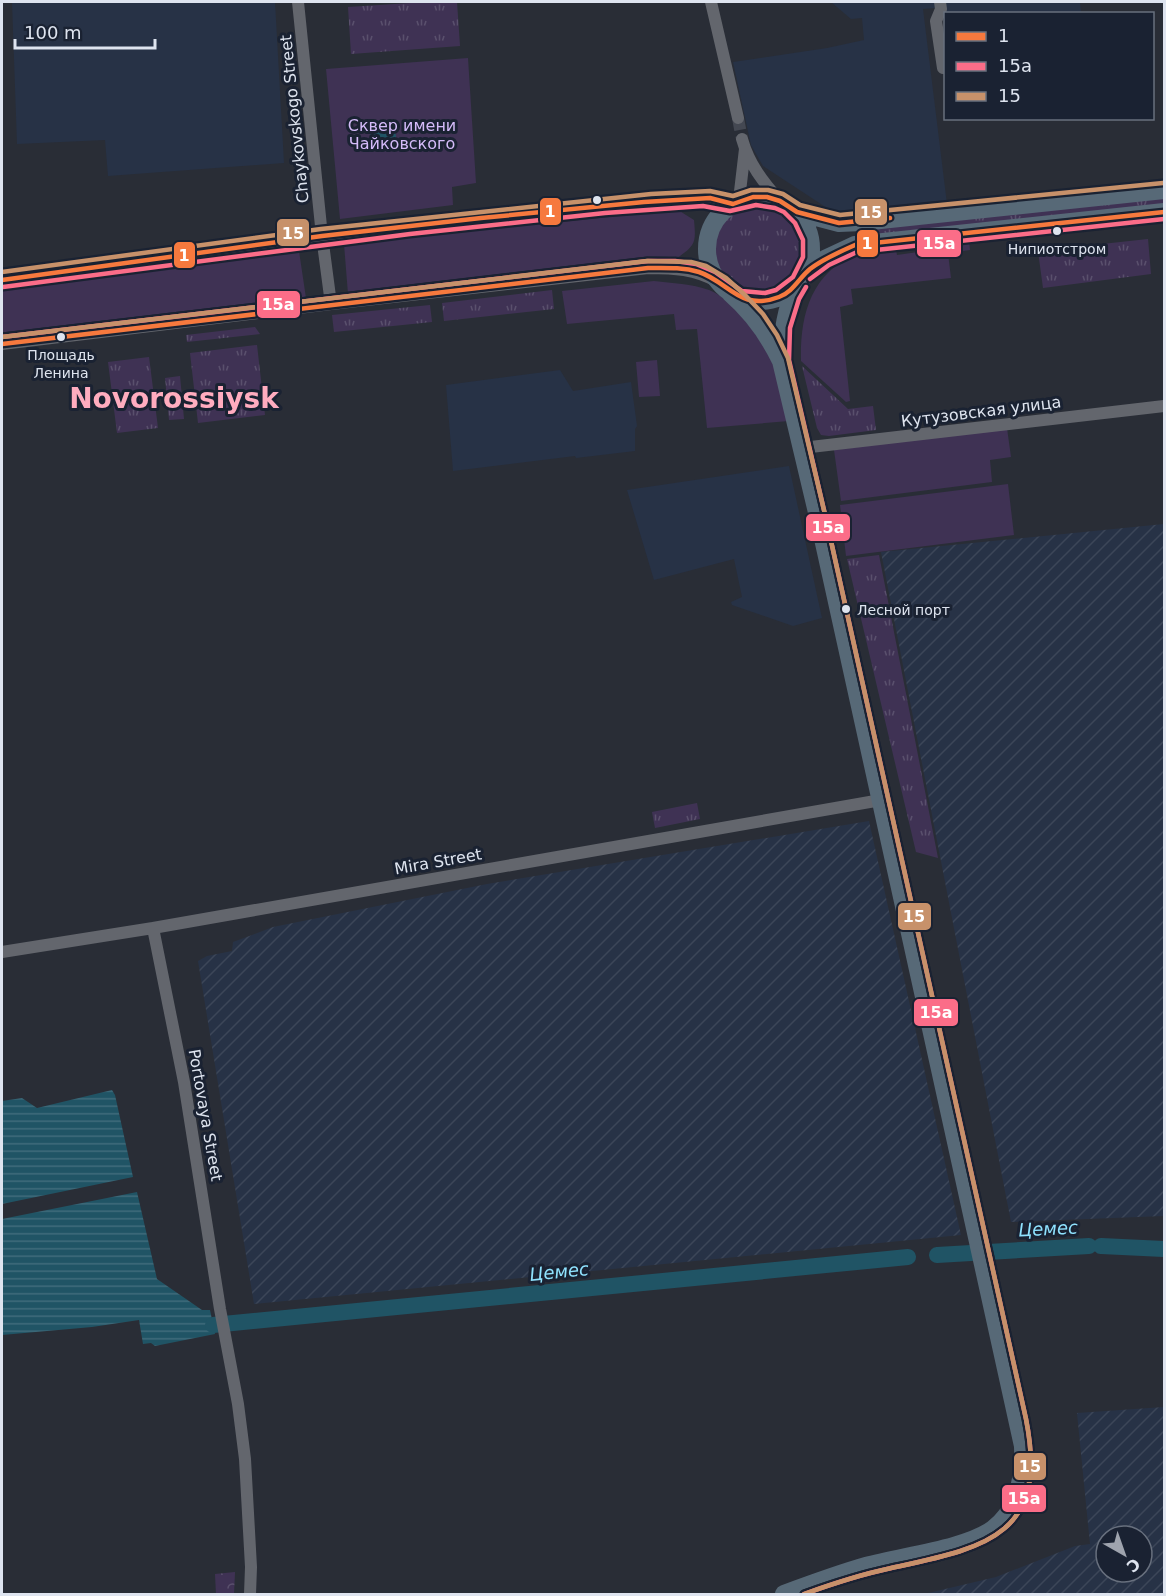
<svg xmlns="http://www.w3.org/2000/svg" width="1166" height="1596" viewBox="0 0 1166 1596" font-family="'DejaVu Sans',sans-serif">
	<style>
		.built { fill: #273246 }
		.industrial { fill: url(#industrial-furrows); fill-rule: evenodd }
		.grass { fill: url(#grass-tufts) }
		.forest { fill: url(#forest-crowns) }
		.park { fill: #3f3254 }
		.water { fill: url(#water-rules) }
		.lines { fill: none; stroke-linecap: round; stroke-linejoin: round }
		.river { stroke: #205465; stroke-width: 16 }
		.minor-tunnel { stroke: #444852; stroke-width: 12; stroke-dasharray: 12 6; stroke-linecap: butt }
		.minor { stroke: #63666d; stroke-width: 12 }
		.highway { stroke: #576977; stroke-width: 18 }
		.bus-1-casing { stroke: #1a2232; stroke-width: 9 }
		.bus-2-casing { stroke: #1a2232; stroke-width: 9 }
		.bus-3-casing { stroke: #1a2232; stroke-width: 9 }
		.bus-1 { stroke: #f6793e; stroke-width: 4.5 }
		.bus-2 { stroke: #fb6d88; stroke-width: 4.5 }
		.bus-3 { stroke: #c7916a; stroke-width: 4.5 }
		.bus-dot { fill: #dee4ef; stroke: #1a2232; stroke-width: 2 }
		.labels { text-anchor: middle; stroke-width: 6; stroke-linejoin: round; paint-order: stroke }
		.bus-label { font-size: 14px; fill: #dee4ef; stroke: #1a2232 }
		.street-label { font-size: 16px; fill: #dee4ef; stroke: #1a2232 }
		.park-label { font-size: 16px; fill: #d4bbf9; stroke: #1a2232 }
		.water-label { font-size: 18px; font-style: italic; fill: #8fe2fe; stroke: #1a2232 }
		.town-label { font-size: 28px; font-weight: bold; fill: #ffacbf; stroke: #1a2232 }
		.line-badge { stroke: #1a2232; stroke-width: 2 }
		.badge-label { font-size: 16px; text-anchor: middle; font-weight: bold; fill: #fff }
	</style>
	<defs>
		<pattern id="industrial-furrows" width="10" height="10" patternUnits="userSpaceOnUse" patternTransform="scale(1.5)"><rect width="10" height="10" fill="#273246"/><path d="M-1 1l2-2M0 10L10 0M9 11l2-2" fill="none" stroke="#3c4658"/></pattern>
		<pattern id="grass-tufts" width="24" height="20" patternUnits="userSpaceOnUse" patternTransform="scale(1.5)"><rect width="24" height="20" fill="#3f3254"/><path d="M3 7l-1-3M5 7V3M7 7l1-3M15 17l-1-3M17 17v-4M19 17l1-3" fill="none" stroke="#5a506d"/></pattern>
		<pattern id="forest-crowns" width="20" height="18" patternUnits="userSpaceOnUse" patternTransform="scale(1.5)"><rect width="20" height="18" fill="#3f3254"/><path d="M2 6a3 3 0 1 1 6 0M12 15a3 3 0 1 1 6 0" fill="none" stroke="#5a506d"/></pattern>
		<pattern id="water-rules" width="6" height="5" patternUnits="userSpaceOnUse" patternTransform="scale(1.5)"><rect width="6" height="5" fill="#205465"/><path d="M0 2.5h6" fill="none" stroke="#406c7b"/></pattern>
	</defs>
	<rect width="100%" height="100%" fill="#292d36"/>
	<path class="built" d="M12,2H275L284,163L108,176L105,140L17,144Z
		M831,2H935L936,8L923,9L947,204L839,212L830,210L763,166L751,145L733,62L827,48L864,40L862,18L851,19Z
		M944,2H1080L1081,13L946,14L945,22Z
		M560,370L573,391L631,382L637,426L635,429V451L576,458L575,456L453,471L446,385Z
		M789,466L822,618L793,626L732,605L731,602L742,597L734,559L654,580L627,490Z"/>
	<path class="industrial" d="M1164,524V1216L1011,1222L881,552Z
		M869,821L961,1235L254,1304L198,961L207,956L232,951L233,942L273,927L487,884Z
		M1164,1407V1594H924L996,1577L1075,1546L1090,1544L1077,1413ZM1106,1536H1142V1572H1106Z"/>
	<path class="grass" d="M426,2H457L460,46L351,54L348,7Z
		M1164,196V205L867,235L865,233L866,230Z
		M714 250a44 44 0 1 1 88 0a44 44 0 1 1-88 0Z
		M1148,239L1151,274L1043,288L1038,251Z
		M552,290L554,309L444,321L442,303Z
		M430,305L432,322L334,332L332,315Z
		M255,327L260,334L187,342L186,335Z
		M257,345L265,415L198,423L190,353Z
		M149,357L158,428L117,433L108,362Z
		M802,366L848,409L873,406L876,430L829,436L821,435L817,428Z
		M180,376L184,419L169,420L165,378Z
		M879,555L938,858L916,852L847,559Z
		M697,803L700,819L655,828L652,812Z"/>
	<path class="forest" d="M235,1572L234,1594H216L215,1574Z"/>
	<path class="park" d="M468,58L476,183L452,187L453,205L340,219L326,69Z
		M678,210L694,220C696,242 696,245 677,258L348,294L344,244Z
		M969,239L970,250L948,253L951,278L851,289L853,304L840,307L850,401L846,402L801,361C800,314 811,273 858,253C869,248 883,248 895,245L897,255L925,251L924,245Z
		M299,251L306,298L2,334V291Z
		M654,281C672,283 692,284 709,290C720,294 728,302 736,310C771,344 778,374 789,421L707,428L697,329L676,330L674,314L567,324L562,291Z
		M657,360L660,396L639,397L636,362Z
		M1007,428L1011,457L990,460L992,482L841,501L834,450Z
		M1008,484L1014,535L846,556L840,505Z"/>
	<path class="water" d="M370 137a13 13 0 1 1 26 0a13 13 0 1 1-26 0Z
		M112,1090L115,1095L133,1177L2,1204V1101L22,1098L37,1108Z
		M137,1192L157,1279L202,1310H210L215,1334L155,1346L151,1343L143,1344L139,1320L92,1327L2,1335V1219Z"/>
	<g class="lines">
		<path class="river" d="M1101,1246L1164,1249
			M937,1255L1089,1246
			M213,1325L908,1257"/>
		<path class="minor-tunnel" d="M738,118L742,139"/>
		<path class="minor" d="M298,2L322,236L331,304
			M711,2L738,118
			M940,2L941,9L936,21L943,68
			M742,139C749,164 763,182 780,201
			M739,200L745,149
			M2,280L322,236L481,218L644,202L710,198L733,204
			M2,344L331,304L648,268C674,268 695,269 718,282
			M802,448L1164,406
			M153,928L184,1082L220,1309L238,1404L245,1459L251,1567L250,1594
			M2,952L153,928L881,800"/>
		<path class="highway" d="M707 249a52 52 0 1 1 104 0a52 52 0 1 1-104 0Z
			M797,212L839,223L862,222L1164,190
			M806,273L825,259L855,245L1164,212
			M730,293C753,313 768,334 781,361L820,525L1023,1446C1024,1476 1019,1510 993,1529C966,1549 901,1556 866,1566C838,1574 811,1584 784,1594
			M781,360C783,333 785,308 798,285"/>
		<defs>
			<path id="bus-1" d="M733,204L753,197H767L780,201L797,212L839,223L890,218
				M2,280L322,236L481,218L644,202L710,198L733,204
				M2,344L648,268C665,268 682,267 699,272C729,282 740,312 779,297C793,292 799,278 810,269C823,259 839,252 855,245L1164,212"/>
			<path id="bus-2" d="M810,279L829,265L857,252L1164,219
				M2,337L648,261H675L696,264L715,272L742,291L765,293L776,290L793,277L803,257V240L795,223L784,212L775,208L756,205L730,211L703,206L605,213L410,234L3,287
				M804,1594C832,1584 859,1575 887,1569C982,1548 1050,1539 1026,1419L827,523L789,360L790,328L799,299L806,287"/>
			<path id="bus-3" d="M2,272L321,229L651,194L710,191L733,196L751,190H768L783,194L800,205L840,215L1163,183
				M2,337L647,261L691,262L706,266L726,278L745,295L763,314L777,335L788,358L827,523L1026,1419C1050,1539 982,1548 887,1569C859,1575 832,1584 804,1594"/>
		</defs>
		<use href="#bus-1" class="bus-1-casing"/>
		<use href="#bus-2" class="bus-2-casing"/>
		<use href="#bus-3" class="bus-3-casing"/>
		<use href="#bus-1" class="bus-1"/>
		<use href="#bus-2" class="bus-2"/>
		<use href="#bus-3" class="bus-3"/>
	</g>
	<g class="bus-dot">
		<circle cx="597" cy="200" r="5"/>
		<circle cx="1057" cy="231" r="5"/>
		<circle cx="61" cy="337" r="5"/>
		<circle cx="846" cy="609" r="5"/>
	</g>
	<g class="labels">
		<g class="bus-label">
			<text x="1057" y="254">Нипиотстром</text>
			<text x="61" y="360">Площадь<tspan x="61" dy="18">Ленина</tspan></text>
			<text x="857" y="615" text-anchor="start">Лесной порт</text>
		</g>
		<g class="street-label">
			<text transform="translate(294 119) rotate(-96)" y="6">Chaykovskogo Street</text>
			<text transform="translate(981 411) rotate(-7)" y="6">Кутузовская улица</text>
			<text transform="translate(438 861) rotate(-10)" y="6">Mira Street</text>
			<text transform="translate(206 1115) rotate(80)" y="6">Portovaya Street</text>
		</g>
		<g class="park-label">
			<text x="402" y="131">Сквер имени<tspan x="402" dy="18">Чайковского</tspan></text>
		</g>
		<g class="water-label">
			<text transform="translate(1048 1229) rotate(-3)" y="6">Цемес</text>
			<text transform="translate(559 1272) rotate(-6)" y="6">Цемес</text>
		</g>
		<g class="town-label">
			<text x="174" y="408">Novorossiysk</text>
		</g>
	</g>
	<g class="line-badge">
		<rect x="539" y="197" width="23" height="29" rx="6" fill="#f6793e"/>
		<rect x="854" y="198" width="34" height="28" rx="6" fill="#c7916a"/>
		<rect x="276" y="218" width="34" height="29" rx="6" fill="#c7916a"/>
		<rect x="916" y="229" width="46" height="29" rx="6" fill="#fb6d88"/>
		<rect x="856" y="229" width="23" height="29" rx="6" fill="#f6793e"/>
		<rect x="173" y="241" width="23" height="28" rx="6" fill="#f6793e"/>
		<rect x="256" y="290" width="45" height="29" rx="6" fill="#fb6d88"/>
		<rect x="805" y="513" width="46" height="29" rx="6" fill="#fb6d88"/>
		<rect x="897" y="902" width="35" height="29" rx="6" fill="#c7916a"/>
		<rect x="913" y="998" width="46" height="29" rx="6" fill="#fb6d88"/>
		<rect x="1013" y="1452" width="34" height="29" rx="6" fill="#c7916a"/>
		<rect x="1001" y="1484" width="46" height="29" rx="6" fill="#fb6d88"/>
	</g>
	<g class="badge-label">
		<text x="550" y="217">1</text>
		<text x="871" y="218">15</text>
		<text x="293" y="239">15</text>
		<text x="939" y="249">15а</text>
		<text x="867" y="249">1</text>
		<text x="184" y="261">1</text>
		<text x="278" y="310">15а</text>
		<text x="828" y="533">15а</text>
		<text x="914" y="922">15</text>
		<text x="936" y="1018">15а</text>
		<text x="1030" y="1472">15</text>
		<text x="1024" y="1504">15а</text>
	</g>
	<rect width="1166" height="1596" fill="none" stroke="#dee4ef" stroke-width="6"/>
	<rect x="944" y="12" width="210" height="108" fill="#1a2232" stroke="#68707e" stroke-width="1.5"/>
	<rect x="956" y="32" width="30" height="9" fill="#f6793e" stroke="#68707e" stroke-width="1.5"/>
	<text x="998" y="42" font-size="18" fill="#dee4ef">1</text>
	<rect x="956" y="62" width="30" height="9" fill="#fb6d88" stroke="#68707e" stroke-width="1.5"/>
	<text x="998" y="72" font-size="18" fill="#dee4ef">15а</text>
	<rect x="956" y="92" width="30" height="9" fill="#c7916a" stroke="#68707e" stroke-width="1.5"/>
	<text x="998" y="102" font-size="18" fill="#dee4ef">15</text>
	<g transform="translate(1124 1554) rotate(140)"><circle r="28" fill="#1a2232" stroke="#68707e" stroke-width="1.5"/>
	<path d="M0-4.5L10 22L0 15L-10 22Z" fill="#9fa4ae"/>
	<text y="-9" font-size="16" font-weight="bold" text-anchor="middle" fill="#dee4ef">С</text>
	</g>
	<path d="M15 39v9h140v-9" fill="none" stroke="#dee4ef" stroke-width="3"/>
	<text x="24" y="39" font-size="18" fill="#dee4ef" stroke="#1a2232" stroke-width="4.5" paint-order="stroke">100 m</text>
</svg>
